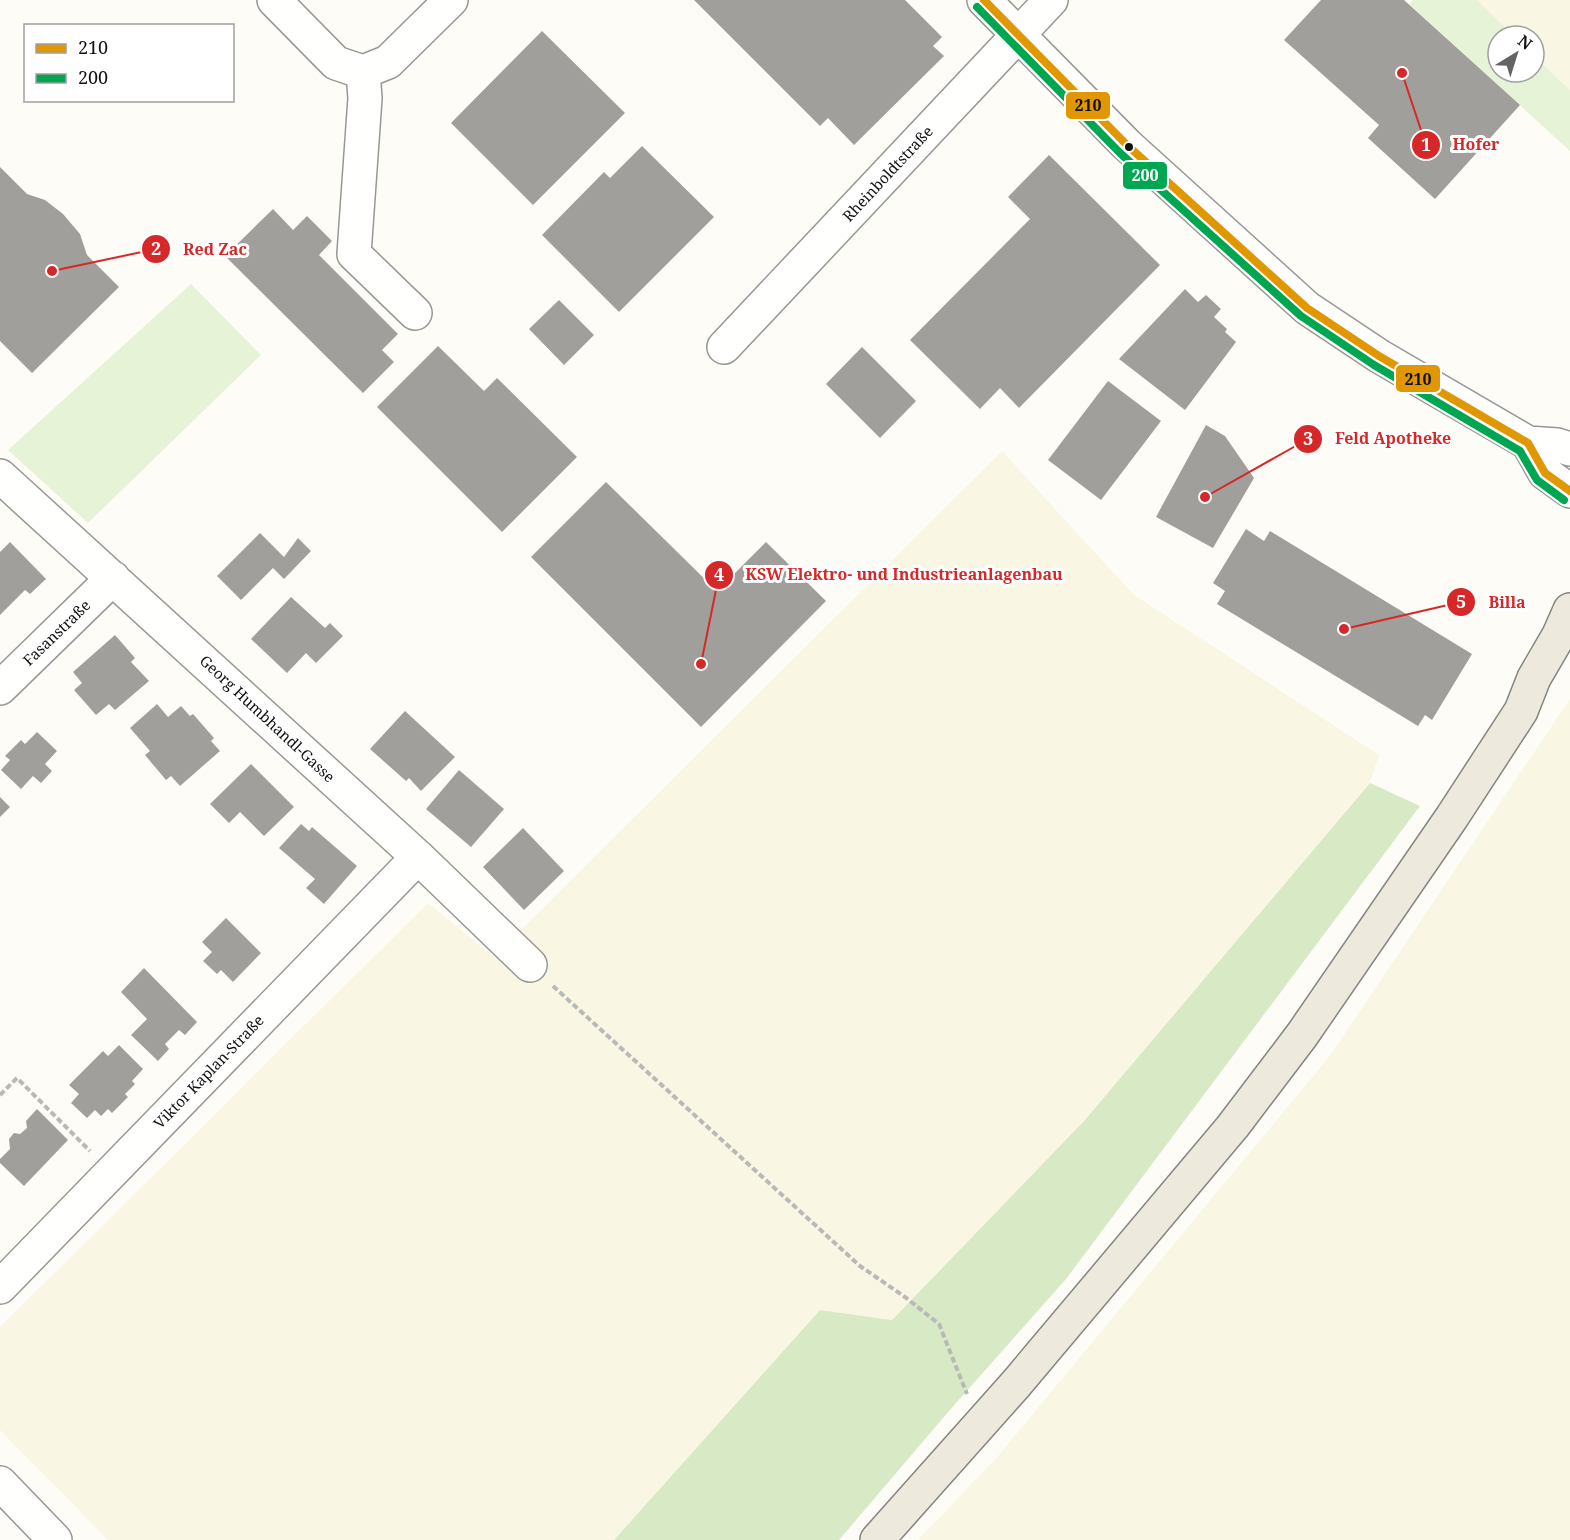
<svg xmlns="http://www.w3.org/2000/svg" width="1570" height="1540" viewBox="0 0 1570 1540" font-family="'Noto Serif',serif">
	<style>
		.farmland { fill: #f9f7e4 }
		.green { fill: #e7f3d7 }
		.forest { fill: #d8eac5 }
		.building { fill: #a19f9c }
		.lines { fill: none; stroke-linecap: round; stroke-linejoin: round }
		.minor-casing { stroke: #979795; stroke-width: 36 }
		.major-casing { stroke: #858482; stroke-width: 36 }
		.path { stroke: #b9b9b8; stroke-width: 4; stroke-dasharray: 6 3; stroke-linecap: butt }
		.minor { stroke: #fffffe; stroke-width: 33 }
		.major { stroke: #ede9dc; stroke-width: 33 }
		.bus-1-casing { stroke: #fff; stroke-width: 12 }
		.bus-2-casing { stroke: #fff; stroke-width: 12 }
		.bus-1 { stroke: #e09702; stroke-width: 8 }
		.bus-2 { stroke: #00a651; stroke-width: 8 }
		.bus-dot { fill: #111; stroke: #fff; stroke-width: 2 }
		.labels { text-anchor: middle; stroke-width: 6; stroke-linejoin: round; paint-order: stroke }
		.street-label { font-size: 15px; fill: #111; stroke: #fff }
		.leader { fill: none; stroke: #d62828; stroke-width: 2 }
		.callout-dot { fill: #d62828; stroke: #fff; stroke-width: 2 }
		.mark-label { font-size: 18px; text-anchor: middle; font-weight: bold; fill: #fff }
		.callout-label { font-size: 16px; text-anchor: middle; font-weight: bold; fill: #d62828; stroke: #fff; stroke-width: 6; stroke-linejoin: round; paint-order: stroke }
		.line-badge { stroke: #fff; stroke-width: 2 }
		.badge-label { font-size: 16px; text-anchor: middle; font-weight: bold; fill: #fff }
		.pale-badge-label { font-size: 16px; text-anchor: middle; font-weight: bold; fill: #111 }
	</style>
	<rect width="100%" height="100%" fill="#fdfcf7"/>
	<path class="farmland" d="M1477,0H1570V90L1534,56V36H1514Z
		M1002,451L1134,595L1379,755L1370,783L1084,1121L892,1320L820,1310L614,1540H108L0,1430V1327L428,903L494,957Z
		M1570,699V1540H918L998,1456L1329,1057Z"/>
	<path class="green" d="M1413,0H1477L1514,36H1498V72H1534V56L1570,90V151L1409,4Z
		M191,284L261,355L88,523L8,450Z"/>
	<path class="forest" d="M1370,783L1420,806L1066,1279L949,1411L839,1540H614L820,1310L892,1320L1084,1121Z"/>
	<path class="building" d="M694,0H905L942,37L933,46L944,56L854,145L828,118L820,126Z
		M1321,0H1404L1520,105L1435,199L1368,138L1379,125L1284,40Z
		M542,31L625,113L533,205L451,123Z
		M642,146L714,217L619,312L542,235L604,172L610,178Z
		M1049,155L1160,265L1019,408L1000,388L980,409L910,340L1030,219L1008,197Z
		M0,167L27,194L45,200L63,214L80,234L87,255L119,287L32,373L0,341Z
		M273,209L293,230L307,216L332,241L319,255L398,334L382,350L394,362L363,393L225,256Z
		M1185,289L1198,302L1206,295L1221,309L1214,317L1227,329L1225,332L1236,342L1185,410L1119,359Z
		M559,300L594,335L564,365L529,329Z
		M438,346L484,391L497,378L577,457L502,532L377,407Z
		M862,347L916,401L880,438L826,384Z
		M1108,381L1161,421L1101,500L1048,460Z
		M1206,425L1225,436L1254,478L1213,548L1156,517Z
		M606,482L717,591L766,542L826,601L701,727L531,557Z
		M1246,529L1264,541L1270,531L1472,654L1432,720L1425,715L1418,726L1217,604L1225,591L1213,583Z
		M260,533L284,557L298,538L311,551L284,579L273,568L241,600L217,576Z
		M10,542L46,579L30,594L25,590L0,615V552Z
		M291,597L325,628L330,623L343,636L316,663L306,653L287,673L251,639Z
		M115,635L135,658L131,662L149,681L115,710L109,704L96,715L74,690L82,683L73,672Z
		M157,704L168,717L181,706L190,716L193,714L214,738L211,741L220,751L180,786L171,776L166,780L145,755L150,751L130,728Z
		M405,711L455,757L421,791L409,778L406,781L370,749Z
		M37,732L57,751L45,764L52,771L41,783L33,776L21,789L1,770L10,760L5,756L21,740L25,744Z
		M251,764L294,807L264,836L240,812L229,823L210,804Z
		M459,770L504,809L471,847L426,809Z
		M0,797L10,807L0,817Z
		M301,824L309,831L312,827L357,866L324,904L306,888L315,879L279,848Z
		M523,828L564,871L524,910L483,867Z
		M226,918L261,953L233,982L221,970L217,974L203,961L212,952L202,942Z
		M144,968L197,1022L185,1035L179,1030L165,1044L169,1049L158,1061L131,1035L147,1019L121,992Z
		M119,1045L143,1069L132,1081L135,1084L125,1094L128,1097L112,1113L108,1109L101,1116L95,1110L87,1118L71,1103L79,1094L69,1085L103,1051L108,1056Z
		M37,1109L68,1140L24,1186L0,1163V1159L10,1149L9,1139L14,1133L20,1134L27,1128L26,1121Z"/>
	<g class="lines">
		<defs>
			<path id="minor" d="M274,0L336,63L363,72
				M984,0L1127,145L1307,308L1379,356L1528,443L1557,445L1570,449
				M363,72L365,98L354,254L415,313
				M363,72L388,62L451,0
				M724,347L1051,0
				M1528,443L1545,473L1570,491
				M0,476L418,857L530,965
				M0,688L113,578
				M0,1287L418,857
				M0,1483L55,1540"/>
			<path id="major" d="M877,1540L1016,1384L1233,1126L1302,1035L1452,817L1521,711L1534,678L1559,635L1570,610"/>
		</defs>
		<use href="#minor" class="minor-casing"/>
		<use href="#major" class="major-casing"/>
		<path class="path" d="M553,986L860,1266L905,1297L939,1324L967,1394
			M0,1095L17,1078L90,1151"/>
		<use href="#minor" class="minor"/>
		<use href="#major" class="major"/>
		<defs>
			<path id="bus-1" d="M984,0L1127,145L1307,308L1379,356L1528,443L1545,473L1570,491"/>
			<path id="bus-2" d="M977,7L1120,153L1301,316L1374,365L1520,451L1537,480L1564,500"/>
		</defs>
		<use href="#bus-1" class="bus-1-casing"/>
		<use href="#bus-2" class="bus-2-casing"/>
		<use href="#bus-1" class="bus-1"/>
		<use href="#bus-2" class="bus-2"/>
	</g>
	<circle class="bus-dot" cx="1129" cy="147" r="5"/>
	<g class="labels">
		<g class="street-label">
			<text transform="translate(888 174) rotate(-47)" y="5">Rheinboldtstraße</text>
			<text transform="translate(57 633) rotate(-44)" y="5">Fasanstraße</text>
			<text transform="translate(267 719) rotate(43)" y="5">Georg Humbhandl-Gasse</text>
			<text transform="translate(209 1072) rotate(-46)" y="5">Viktor Kaplan-Straße</text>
		</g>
	</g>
	<path class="leader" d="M1402 73L1426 145M52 271L156 249M1205 497L1308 439M701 664L719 575M1344 629L1461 602"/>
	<g class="callout-dot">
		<circle cx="1402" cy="73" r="6"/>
		<circle cx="52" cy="271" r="6"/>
		<circle cx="1205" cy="497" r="6"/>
		<circle cx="701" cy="664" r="6"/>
		<circle cx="1344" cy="629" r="6"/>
		<circle cx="1426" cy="145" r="15"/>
		<circle cx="156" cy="249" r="15"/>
		<circle cx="1308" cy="439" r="15"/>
		<circle cx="719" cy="575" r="15"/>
		<circle cx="1461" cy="602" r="15"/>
	</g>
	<g class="mark-label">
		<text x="1426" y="151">1</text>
		<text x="156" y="255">2</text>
		<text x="1308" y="445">3</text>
		<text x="719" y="581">4</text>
		<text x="1461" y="608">5</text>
	</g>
	<g class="callout-label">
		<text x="1476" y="150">Hofer</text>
		<text x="215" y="255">Red Zac</text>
		<text x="1393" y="444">Feld Apotheke</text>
		<text x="904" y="580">KSW Elektro- und Industrieanlagenbau</text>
		<text x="1507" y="608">Billa</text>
	</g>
	<g class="line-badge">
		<rect x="1065" y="91" width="46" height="29" rx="6" fill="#e09702"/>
		<rect x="1122" y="161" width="46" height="29" rx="6" fill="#00a651"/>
		<rect x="1395" y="364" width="46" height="29" rx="6" fill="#e09702"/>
	</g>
	<g class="badge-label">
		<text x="1145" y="181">200</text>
	</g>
	<g class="pale-badge-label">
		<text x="1088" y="111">210</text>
		<text x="1418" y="385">210</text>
	</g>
	<rect x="24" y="24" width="210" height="78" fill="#ffffff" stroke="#a0a0a0" stroke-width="1.5"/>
	<rect x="36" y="44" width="30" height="9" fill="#e09702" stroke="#a0a0a0" stroke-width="1.5"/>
	<text x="78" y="54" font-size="18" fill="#111111">210</text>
	<rect x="36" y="74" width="30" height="9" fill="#00a651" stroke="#a0a0a0" stroke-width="1.5"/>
	<text x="78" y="84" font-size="18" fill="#111111">200</text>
	<g transform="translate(1516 54) rotate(38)"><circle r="28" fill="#ffffff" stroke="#a0a0a0" stroke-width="1.5"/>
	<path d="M0-4.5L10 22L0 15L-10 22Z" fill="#646362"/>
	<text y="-9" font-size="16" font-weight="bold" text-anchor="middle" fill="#111111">N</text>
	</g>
</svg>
